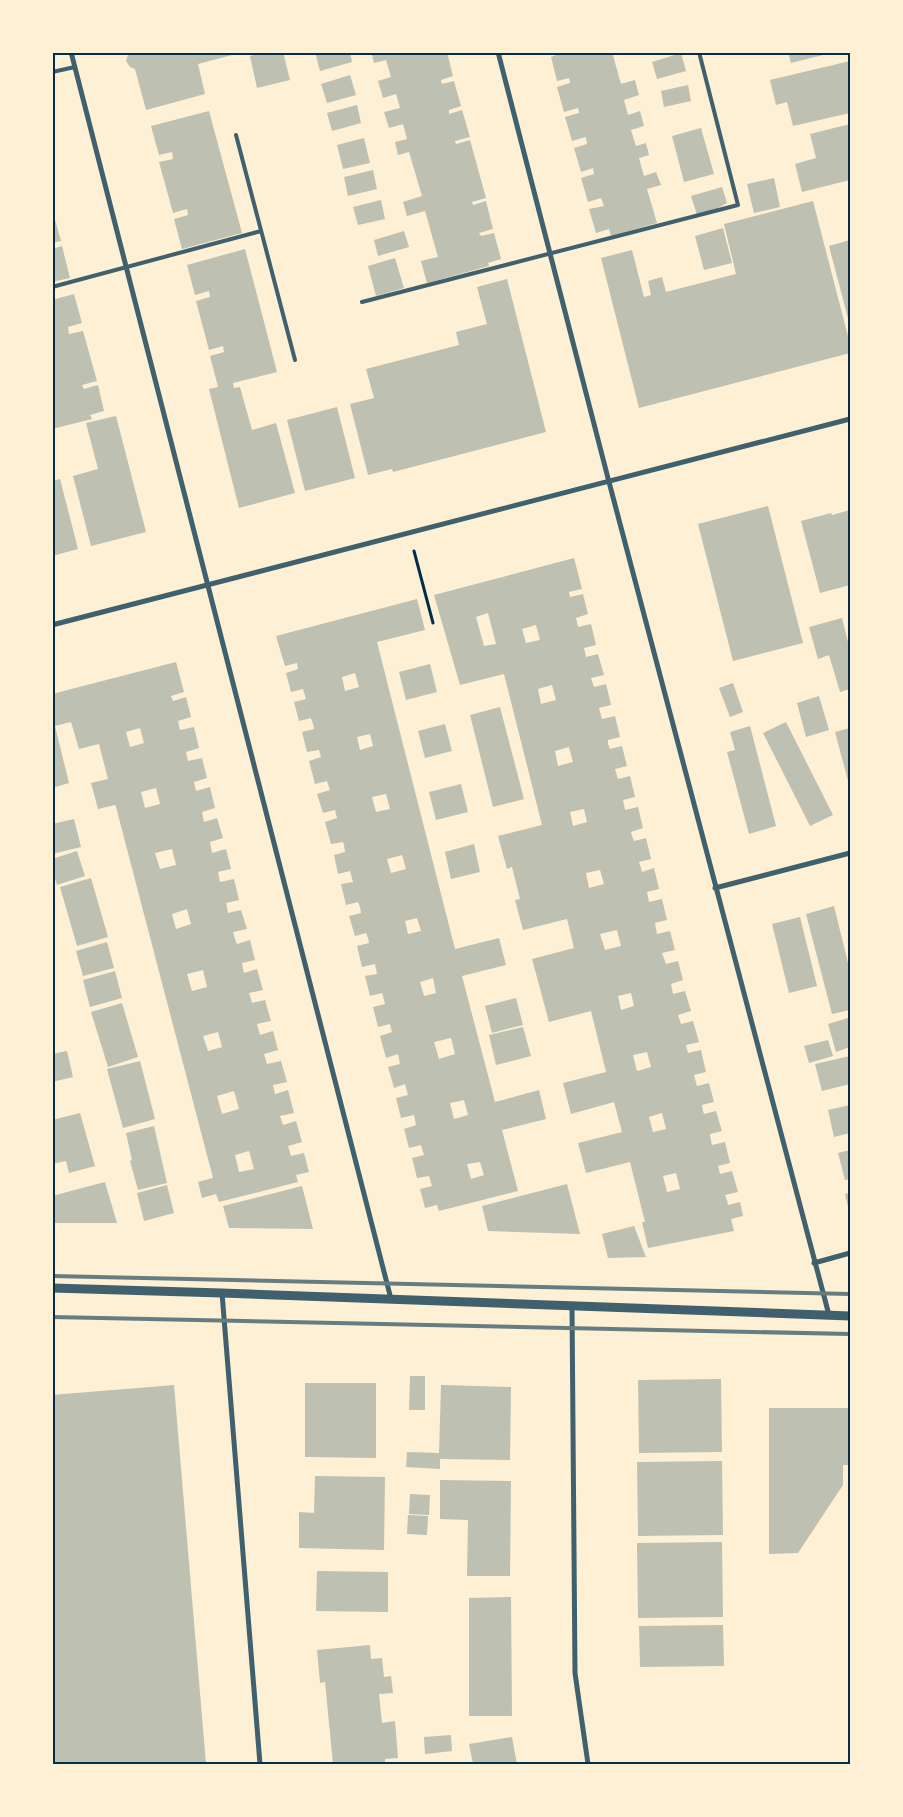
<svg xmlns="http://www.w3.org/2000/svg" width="903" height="1817" viewBox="0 0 903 1817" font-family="Raleway,sans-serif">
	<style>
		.building { fill: #bec0b2; fill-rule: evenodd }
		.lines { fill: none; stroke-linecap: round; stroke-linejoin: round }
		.path { stroke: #003049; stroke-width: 3 }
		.service { stroke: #3f606c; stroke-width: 4 }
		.minor { stroke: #3f606c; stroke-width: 5 }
		.tertiary { stroke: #3f606c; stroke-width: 9 }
		.rail { stroke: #657d81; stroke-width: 4 }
		.neatline { fill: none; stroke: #003049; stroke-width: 2 }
	</style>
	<rect width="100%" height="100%" fill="#fdf0d5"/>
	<path class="building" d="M129,52H232V55L198,64L205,94L146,110L135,69L130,67L126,61Z
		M266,52H283L290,80L257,88L250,56Z
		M315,52H350L352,62L320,71Z
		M380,52H447L453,76L441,80L442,84L454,81L461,106L449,110V114L462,110L470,137L455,141L456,144L470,140L486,198L472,202L473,205L486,201L493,229L479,233L481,236L494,233L501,259L488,263L489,266L427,283L421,261L438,257L425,211L407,216L403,202L422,196L409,152L398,155L395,142L407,139L403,124L389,128L384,112L400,108L396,94L383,98L378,81L391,77L386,60L374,63L372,55Z
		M564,52H612L621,84L635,80L639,95L624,100L628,115L640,111L644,126L631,130L636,146L646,143L649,155L639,158L644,176L656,172L661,185L647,189L657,223L611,236L609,229L596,233L589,209L604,206L601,198L588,202L581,178L594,174L593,168L581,172L574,148L587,144L586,137L572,141L565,117L579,113L578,108L564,112L557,87L570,83L569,78L557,81L551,57Z
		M788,52H831V53L791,63Z
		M681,53L686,71L657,79L652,62Z
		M850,61V113L793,126L787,102L776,105L770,80Z
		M350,75L356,95L327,103L321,84Z
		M688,85L691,101L664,107L661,91Z
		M357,105L361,123L332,131L327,113Z
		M209,111L242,233L182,249L174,219L188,215L187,209L173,213L159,162L173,159L172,152L159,155L151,126Z
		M850,124V180L802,192L795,164L816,158L810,134Z
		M701,128L714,174L684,182L672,136Z
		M364,138L370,163L343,169L337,145Z
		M373,170L377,189L348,196L344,177Z
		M774,178L780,207L754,213L747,184Z
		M722,187L727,203L713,211L697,215L691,196Z
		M381,200L385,219L358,225L353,207Z
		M813,201L850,344V353L639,408L601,258L632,250L644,297L651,295L648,281L662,277L666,292L736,274L724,224Z
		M52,216H54L61,241L52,243Z
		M723,228L732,263L704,270L695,236Z
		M404,231L409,247L378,256L374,240Z
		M850,240V322H849L829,246Z
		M62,246L70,278L52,282V249Z
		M245,249L277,372L233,383L234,388L240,387L252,430L276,423L295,493L239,508L209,389L218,387L210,356L224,352L223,346L209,350L196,301L210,297L209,291L195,295L187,265Z
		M395,258L404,288L376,296L368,266Z
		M507,279L546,432L393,472L392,469L368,475L350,404L374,398L366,369L459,345L456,332L487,324L477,287Z
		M74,294L82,323L68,327L69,334L83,331L97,381L82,385L84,389L98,385L104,411L90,415L92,419L52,429V300Z
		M337,407L355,478L305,491L287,420Z
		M116,416L146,532L91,546L73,476L98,469L86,423Z
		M60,479L78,549L52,556V481Z
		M768,506L803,643L733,661L698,524Z
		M850,510V585L820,593L801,521L831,513L832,515Z
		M574,558L582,589L569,592L570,597L583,594L588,614L576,618L578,627L591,624L596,645L584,648L585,652L586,657L598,654L604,675L591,678L594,687L606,684L611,705L599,708L602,719L615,716L620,737L608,740V744L610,749L622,746L627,766L615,769L618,779L630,776L635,797L623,800L625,810L638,807L643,828L631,832L632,836L634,841L646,838L651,859L639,862L641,868L642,872L654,868L659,889L647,892L649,902L662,899L667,920L655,923L657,934L670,931L675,950L662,953L666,964L678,961L683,980L671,984L673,994L685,991L691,1011L678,1015L681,1024L693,1021L699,1042L686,1045L688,1053L701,1050L706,1072L694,1075L697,1086L709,1083L714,1102L702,1105L703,1111L704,1114L716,1111L722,1131L710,1134L711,1141L712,1145L725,1142L730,1163L718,1166L720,1174L732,1171L738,1192L725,1195L727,1200L728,1205L740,1202L743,1216L731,1219L734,1231L648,1248L642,1222H645L630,1162L586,1173L578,1143L622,1132L614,1102L571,1114L563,1083L606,1072L591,1011L549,1022L532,959L574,948L567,919L523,930L515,900L520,899L512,867L507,869L498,836L542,825L504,674L460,685L434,595ZM488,613L496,644L484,646L476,617ZM536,625L540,640L526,643L522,629ZM552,685L556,700L541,704L538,689ZM569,747L573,762L558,766L555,751ZM584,809L587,822L573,826L570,812ZM600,870L604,884L589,888L586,873ZM617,930L621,946L605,950L600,934ZM631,993L634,1006L621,1010L618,996ZM647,1052L651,1067L637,1071L633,1055ZM662,1113L666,1129L653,1132L649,1117ZM676,1173L680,1189L667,1192L663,1176Z
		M417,599L425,630L377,642L455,949L499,938L506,965L462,976L495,1102L539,1090L546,1119L502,1130L518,1191L439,1211L437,1205L425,1208L420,1189L432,1186L429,1176L417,1178L412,1158L424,1155L421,1145L409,1148L404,1129L416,1125L414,1115L401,1118L396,1098L408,1095L405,1084L394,1088L388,1067L400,1064L398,1054L386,1058L380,1036L392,1032L391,1029L390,1024L378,1027L373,1007L385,1004L383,996L382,993L370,996L365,976L377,974L375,964L362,967L357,946L369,943L368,938L366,933L355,936L349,916L361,913L360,907L358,902L346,905L341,884L353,882L350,871L338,874L334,855L345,852L344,845L343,842L331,844L325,822L337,818L335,810L323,813L317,794L330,790L327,781L315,784L309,761L321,757L319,750L307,752L302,732L314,729L313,724L311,718L299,721L294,702L306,699L303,689L291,692L286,673L298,669L297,663L285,666L276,636ZM355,673L359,687L345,691L342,677ZM370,734L373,746L360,750L357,737ZM386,794L390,809L376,812L372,797ZM402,855L406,869L391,873L387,859ZM417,918L421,931L408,934L405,921ZM433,978L436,993L424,996L420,982ZM451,1038L455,1054L439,1059L434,1042ZM464,1100L468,1115L454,1119L450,1103ZM480,1162L484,1175L471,1179L467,1164Z
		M842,618L850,650V689L840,692L829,655L818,659L809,627Z
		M176,662L184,692L171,696L173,701L186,697L191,717L178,721L180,730L194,727L199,748L186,752L188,761L202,758L207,778L194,782L196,791L210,787L215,808L202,812L204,822L217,818L223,838L210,842L211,847L212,853L226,849L231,869L218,872L220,882L234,879L239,900L226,903L227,907L228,913L241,910L247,929L233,932L235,939L237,944L250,940L255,960L242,963L243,969L244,973L257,969L263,990L249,993L251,999L252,1003L265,1000L271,1021L257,1024L260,1035L273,1031L278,1050L264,1054L267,1064L281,1061L287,1082L273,1085L275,1094L288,1090L294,1113L280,1116L283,1125L296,1121L302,1142L288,1146L291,1156L304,1153L309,1172L296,1175L298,1182L219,1202L216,1194L202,1198L198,1182L213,1178L116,807L115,805L98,809L91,783L108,779L99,744L79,749L71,722L55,726L69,783L52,788V694ZM140,728L144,743L130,747L126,732ZM156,788L160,804L145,808L141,792ZM172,849L176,865L160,869L155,853ZM187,909L191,924L176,929L172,914ZM203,970L207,987L192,991L187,974ZM218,1032L222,1047L208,1051L203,1036ZM234,1091L239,1109L222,1114L217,1096ZM249,1151L254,1169L239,1172L235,1155Z
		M430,664L437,692L406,700L399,672Z
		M733,683L743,712L730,717L719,688Z
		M819,696L829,730L806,737L797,703Z
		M500,707L524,799L493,807L470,715Z
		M786,722L833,815L810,826L763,733Z
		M445,724L452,751L425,758L418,731Z
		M750,726L776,826L749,834L727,752L735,750L730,732Z
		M850,728V788L835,732Z
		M461,784L468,812L436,820L429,792Z
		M74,819L81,847L52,854V824Z
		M474,844L480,872L451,879L445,852Z
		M77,851L85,876L57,885L52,869V859Z
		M91,878L108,937L77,946L60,887Z
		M834,906L850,971V1010L832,1014L806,914Z
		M800,917L817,986L789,993L772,924Z
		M107,942L114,968L83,976L76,951Z
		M115,971L122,998L90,1007L83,980Z
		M516,998L523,1025L492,1033L485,1006Z
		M122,1003L138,1057L108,1067L91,1012Z
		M848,1018L849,1020L850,1019V1047L836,1052L828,1024Z
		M523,1027L531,1056L496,1065L489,1035Z
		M828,1040L833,1056L809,1063L804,1046Z
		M67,1051L73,1077L52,1082V1054Z
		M850,1056V1084L822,1091L815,1064Z
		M140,1061L155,1119L123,1128L107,1069Z
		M850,1105V1133L834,1137L828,1110Z
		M80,1113L95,1166L69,1173L66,1161L52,1164V1120Z
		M154,1126L167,1183L138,1190L130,1161L132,1160L126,1133Z
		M850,1150V1179L845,1180L838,1153Z
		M105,1182L117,1223H52V1196Z
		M567,1184L580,1234L488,1231L482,1206Z
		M167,1185L174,1213L144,1221L137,1193Z
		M302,1186L313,1229L229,1228L223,1206Z
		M850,1193V1215L845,1194Z
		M634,1226L646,1257L608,1258L602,1234Z
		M410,1376H425V1410H409Z
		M721,1379L722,1452L639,1453L638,1380Z
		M305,1383H376V1458L305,1457Z
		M174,1385L206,1764H52V1395Z
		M441,1385L511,1387L510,1460L440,1459V1469L406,1467L407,1452L439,1453Z
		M769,1408H850V1465H843V1485L798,1553L769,1554Z
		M722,1461L723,1535L638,1536L637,1462Z
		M315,1476L385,1477L384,1550L299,1548V1512L314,1513Z
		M440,1480L511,1481L510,1576H467L468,1520L440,1519Z
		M410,1494L430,1495L429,1515L409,1514Z
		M408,1515L428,1516L427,1535L407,1534Z
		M722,1542L723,1617L638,1618L637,1543Z
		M317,1571L388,1572V1612L316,1611Z
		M511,1597L512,1716H469V1598Z
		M723,1625L724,1666L640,1667L639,1626Z
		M370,1645L371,1659L382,1658L384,1677L391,1676L393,1693L379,1694L382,1723L395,1721L398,1758L385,1759V1764H333L325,1682L320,1683L317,1650Z
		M451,1735L452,1751L425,1754L424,1737Z
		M512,1737L517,1764H473L469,1744Z"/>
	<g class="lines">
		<path class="path" d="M414,551L433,623"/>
		<path class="service" d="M52,72L75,67
			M236,135L295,360
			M52,287L261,231
			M362,302L738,205L699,52"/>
		<path class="minor" d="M71,52L391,1299
			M498,52L609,482L829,1315
			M52,625L850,419
			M715,888L850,853
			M814,1263L850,1253
			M222,1293L260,1764
			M572,1306L575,1673L588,1764"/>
		<path class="tertiary" d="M52,1288L222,1293L850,1316"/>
		<path class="rail" d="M52,1276L850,1294
			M52,1317L850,1334"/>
	</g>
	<rect width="903" height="1817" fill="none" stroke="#fdf0d5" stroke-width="108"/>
	<rect x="54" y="54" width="795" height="1709" class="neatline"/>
</svg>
